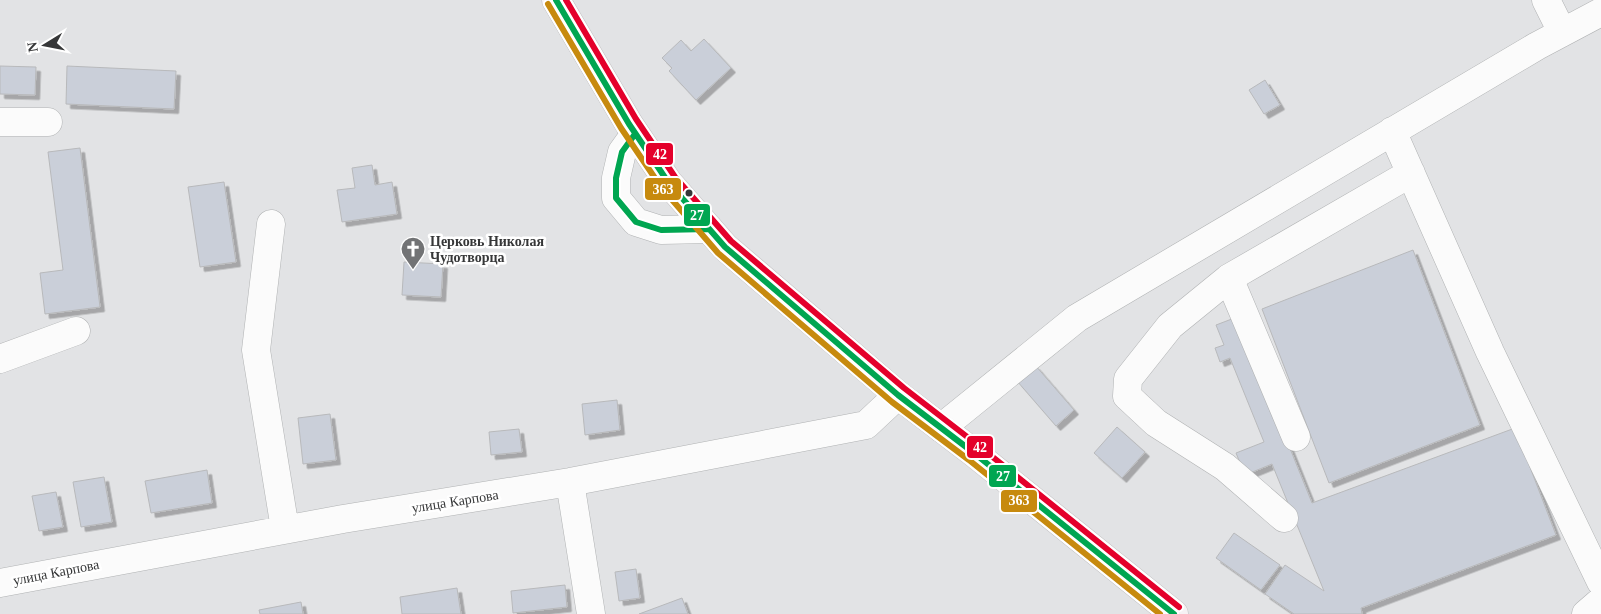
<svg xmlns="http://www.w3.org/2000/svg" width="1601" height="614" viewBox="0 0 1601 614" font-family="'Times New Roman',serif">
	<style>
		.building { fill: #cacfd9; stroke: #b8b9bb; filter: url(#shadow) }
		.lines { fill: none; stroke-linecap: round; stroke-linejoin: round }
		.minor-casing { stroke: #b0b2b3; stroke-width: 29 }
		.major-casing { stroke: #c1c1c2; stroke-width: 29 }
		.minor { stroke: #fbfbfb; stroke-width: 28 }
		.major { stroke: #f6f2f4; stroke-width: 28 }
		.bus-1-casing { stroke: #fff; stroke-width: 10 }
		.bus-2-casing { stroke: #fff; stroke-width: 10 }
		.bus-3-casing { stroke: #fff; stroke-width: 10 }
		.bus-1 { stroke: #00a651; stroke-width: 6 }
		.bus-2 { stroke: #c78a0e; stroke-width: 6 }
		.bus-3 { stroke: #e4002b; stroke-width: 6 }
		.bus-dot { fill: #363738; stroke: #fff; stroke-width: 2 }
		.labels { text-anchor: middle; stroke-width: 5; stroke-linejoin: round; paint-order: stroke }
		.poi-label { font-size: 14px; font-weight: bold; fill: #363738; stroke: #fff; text-anchor: start }
		.street-label { font-size: 14px; fill: #363738; stroke: #fff }
		.line-badge { stroke: #fff; stroke-width: 2 }
		.badge-label { font-size: 14px; text-anchor: middle; font-weight: bold; fill: #fff }
	</style>
	<defs>
		<filter id="shadow"><feDropShadow dx="4.5" dy="4.5" stdDeviation="0" flood-color="#0004"/></filter>
	</defs>
	<rect width="100%" height="100%" fill="#e2e3e5"/>
	<path class="building" d="M704,39L731,68L696,100L669,71L672,68L662,58L681,40L691,51Z
		M0,66L36,67L35,95L0,94Z
		M67,66L176,71L174,109L66,104Z
		M1265,80L1280,105L1264,114L1249,90Z
		M80,148L100,307L45,314L40,273L63,270L48,152Z
		M372,165L375,185L392,182L397,214L342,222L337,190L355,188L352,168Z
		M224,182L236,262L200,267L188,187Z
		M1413,250L1480,425L1329,483L1262,309Z
		M404,262L443,264L441,297L402,295Z
		M1237,317L1312,503L1515,428L1556,535L1361,608L1362,614H1294L1265,594L1285,565L1324,591L1272,464L1245,475L1236,453L1264,442L1230,358L1220,362L1215,348L1224,345L1216,325Z
		M1035,365L1074,410L1056,426L1017,381Z
		M617,400L620,430L585,435L582,404Z
		M330,414L336,460L303,464L298,418Z
		M1117,427L1145,452L1122,478L1094,453Z
		M519,429L522,452L491,455L489,432Z
		M207,470L212,503L151,513L145,481Z
		M104,477L112,522L81,527L73,482Z
		M56,492L63,527L39,531L32,496Z
		M1234,533L1280,565L1261,590L1216,558Z
		M636,569L640,598L619,601L615,572Z
		M565,585L567,607L513,613L511,591Z
		M457,588L461,614H402L400,597Z
		M682,598L688,614H639Z
		M301,602L303,614H260L259,610Z"/>
	<g class="lines">
		<defs>
			<path id="minor" d="M1546,0L1562,32
				M0,122H48
				M1392,131L1490,352L1601,582
				M635,134L622,152L616,178V198L636,222L661,230L709,229
				M271,224L256,350L285,529
				M1229,278L1296,437
				M0,359L76,331
				M941,428L1077,318L1537,46L1601,12
				M570,482L591,614
				M1284,518L1225,467L1156,423L1127,396L1128,379L1170,326L1229,278L1411,173
				M0,583L343,519L570,482L866,425L898,395
				M1586,614L1601,601"/>
			<path id="major" d="M556,0L629,124L668,182L725,247L898,395L974,453L1174,614"/>
		</defs>
		<use href="#minor" class="minor-casing"/>
		<use href="#major" class="major-casing"/>
		<use href="#minor" class="minor"/>
		<use href="#major" class="major"/>
		<defs>
			<path id="bus-1" d="M556,0L629,124L668,182L725,247L898,395L974,453L1174,614
				M635,134L622,152L616,178V198L636,222L661,230L709,229"/>
			<path id="bus-2" d="M548,4L621,128L661,187L718,253L892,402L969,460L1160,614"/>
			<path id="bus-3" d="M566,0L636,119L675,177L731,241L904,388L979,446L1179,607"/>
		</defs>
		<use href="#bus-1" class="bus-1-casing"/>
		<use href="#bus-2" class="bus-2-casing"/>
		<use href="#bus-3" class="bus-3-casing"/>
		<use href="#bus-1" class="bus-1"/>
		<use href="#bus-2" class="bus-2"/>
		<use href="#bus-3" class="bus-3"/>
	</g>
	<defs>
		<symbol id="church-pin" viewBox="-11 -11 22 30"><path d="M0 17L-7.5 6A9.5 9.5 0 1 1 7.5 6Z" fill="#727375" stroke="#fff"/><path d="M-1.2-6h2.4v3.5h3.3v2.4h-3.3V6h-2.4V-.1h-3.3v-2.4h3.3Z" fill="#fff"/></symbol>
	</defs>
	<g fill-rule="evenodd">
		<use href="#church-pin" x="399" y="235" width="28" height="38"/>
	</g>
	<circle class="bus-dot" cx="689" cy="193" r="4.5"/>
	<g class="labels">
		<g class="poi-label">
			<text x="430" y="246">Церковь Николая<tspan x="430" dy="16">Чудотворца</tspan></text>
		</g>
		<g class="street-label">
			<text transform="translate(455 501) rotate(-9)" y="5">улица Карпова</text>
			<text transform="translate(56 572) rotate(-11)" y="5">улица Карпова</text>
		</g>
	</g>
	<g class="line-badge">
		<rect x="645" y="142" width="29" height="24" rx="5" fill="#e4002b"/>
		<rect x="644" y="177" width="38" height="24" rx="5" fill="#c78a0e"/>
		<rect x="683" y="203" width="28" height="24" rx="5" fill="#00a651"/>
		<rect x="966" y="435" width="28" height="24" rx="5" fill="#e4002b"/>
		<rect x="988" y="464" width="29" height="24" rx="5" fill="#00a651"/>
		<rect x="1000" y="489" width="38" height="24" rx="5" fill="#c78a0e"/>
	</g>
	<g class="badge-label">
		<text x="660" y="159">42</text>
		<text x="663" y="194">363</text>
		<text x="697" y="220">27</text>
		<text x="980" y="452">42</text>
		<text x="1003" y="481">27</text>
		<text x="1019" y="505">363</text>
	</g>
	<g transform="translate(45 45) rotate(260)" stroke="#ffffff" stroke-width="4" paint-order="stroke">
	<path d="M0-4L9 19L0 12L-9 19Z" fill="#363738"/>
	<text y="-8" font-size="14" font-weight="bold" text-anchor="middle" fill="#363738">N</text>
	</g>
</svg>
